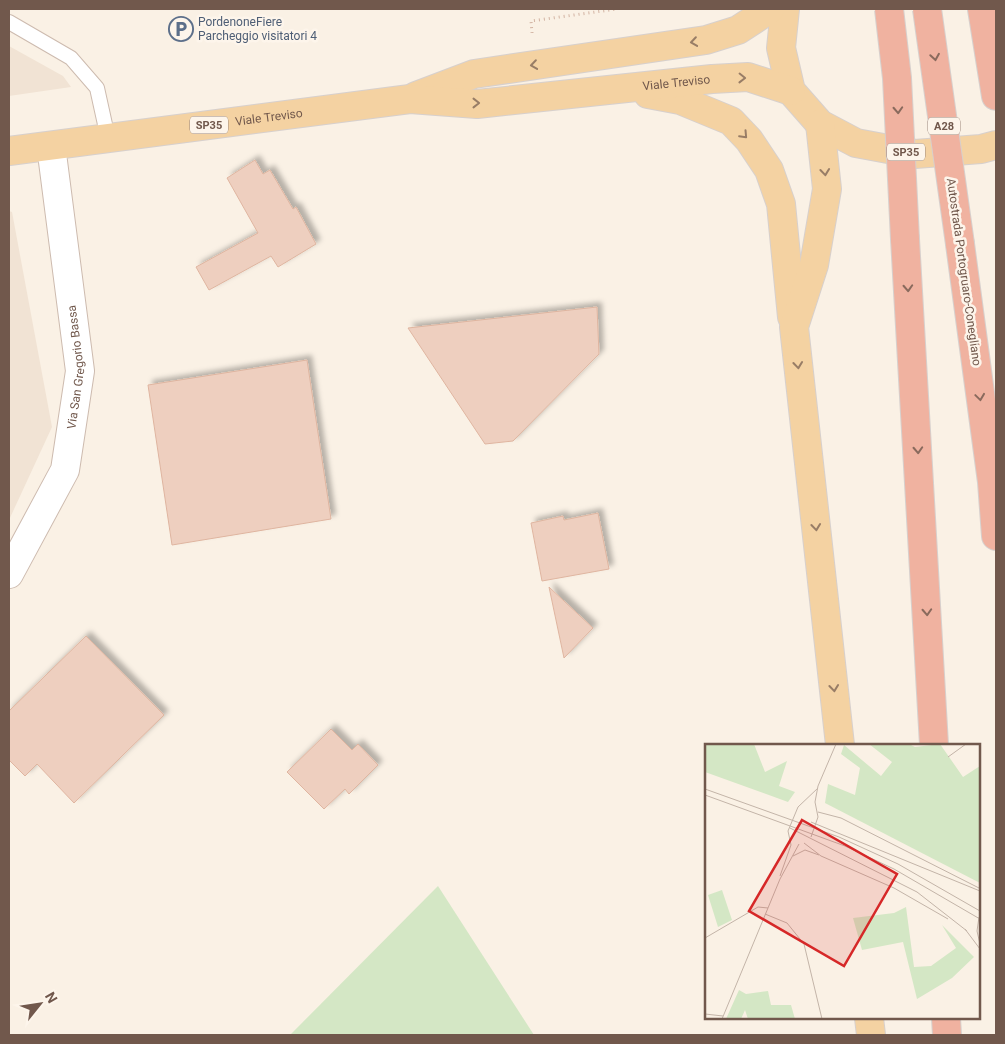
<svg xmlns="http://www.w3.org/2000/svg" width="1005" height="1044" viewBox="0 0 1005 1044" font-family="Roboto,sans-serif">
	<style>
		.residential { fill: #f1e3d4 }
		.green { fill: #d4e7c5 }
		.building { fill: #eecfbf; stroke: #dfb5a0; filter: url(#shadow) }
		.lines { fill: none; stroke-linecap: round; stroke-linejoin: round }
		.lane-casing { stroke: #cdbbaf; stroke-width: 16 }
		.street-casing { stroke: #cdbbaf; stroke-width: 30 }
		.primary-casing { stroke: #d7d0cd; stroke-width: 30 }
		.highway-casing { stroke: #d7d0cd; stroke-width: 30 }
		.path { stroke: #d2b3a2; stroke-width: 3; stroke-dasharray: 1 4; stroke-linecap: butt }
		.lane { stroke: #fff; stroke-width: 14 }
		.street { stroke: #fff; stroke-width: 28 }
		.primary { stroke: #f4d2a2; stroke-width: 28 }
		.highway { stroke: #f0b2a0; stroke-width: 28 }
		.highway-bridge-casing { stroke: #d7d0cd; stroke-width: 30; stroke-linecap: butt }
		.highway-bridge { stroke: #f0b2a0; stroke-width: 28 }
		.oneway { stroke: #987d66 }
		.oneway2 { stroke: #8a6a5d }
		.labels { text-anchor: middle; stroke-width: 5; stroke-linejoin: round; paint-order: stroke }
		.shield { fill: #fdf5eb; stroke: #9b877c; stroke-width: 1 }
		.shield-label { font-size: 11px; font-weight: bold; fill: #71584c }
		.service-label { font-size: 12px; fill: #4e5e75; stroke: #fdf5eb; text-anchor: start }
		.street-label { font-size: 12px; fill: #71584c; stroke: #fdf5eb }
		.inset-road { fill: none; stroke: #c3b4a8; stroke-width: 1 }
		.view { fill: #d62828; fill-opacity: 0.15; stroke: #d62828; stroke-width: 2.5 }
		.inset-edge { fill: none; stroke: #71584c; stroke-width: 2.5 }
	</style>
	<defs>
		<filter id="shadow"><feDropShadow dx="4.5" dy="-4.5" stdDeviation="2.5" flood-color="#0004"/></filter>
	</defs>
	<rect width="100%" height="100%" fill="#faf1e5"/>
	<path class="residential" d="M9,46L63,76L71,87L9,96Z
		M9,211L12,212L52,427L9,520Z"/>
	<path class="green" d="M438,886L534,1035H290Z"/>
	<path class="building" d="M255,160L263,174L270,170L293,209L296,207L316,244L278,267L271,256L209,290L196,267L258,233L227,178Z
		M597,307L599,354L513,441L485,444L408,328Z
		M307,360L331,519L172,545L148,385Z
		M598,513L609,569L542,581L531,523L563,516L564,520Z
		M549,587L593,628L564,658Z
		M86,636L164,715L74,803L37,764L25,776L9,760V711Z
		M331,729L352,750L358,744L378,765L349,794L345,789L324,809L287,772Z"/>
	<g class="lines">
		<defs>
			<path id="lane" d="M9,22L71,58L97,88L108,138"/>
			<g id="street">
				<path id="s1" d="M9,574L65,470L80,371L51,146"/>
			</g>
			<g id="primary">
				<path d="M785,9L781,48L791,91L820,124L856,143L915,154L981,149L996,145"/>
				<path d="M648,94L680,100L731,121L749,140L769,170L781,204L792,317"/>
				<path d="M416,96L474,74L706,40L738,30L770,9"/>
				<path d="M820,124L827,189L814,265L794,327L840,745"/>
				<path id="s2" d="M9,151L410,99L477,104L712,79L748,77L791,91"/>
				<path d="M869,1018L871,1035"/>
			</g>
			<path id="highway" d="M982,9L996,96
				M905,239L934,745
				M960,244L992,482L996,536
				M946,1018L947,1035"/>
		</defs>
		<use href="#lane" class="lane-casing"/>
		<use href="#street" class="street-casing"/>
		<use href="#primary" class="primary-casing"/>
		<use href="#highway" class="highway-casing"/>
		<path class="path" d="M532,33L531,21L617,9"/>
		<use href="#lane" class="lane"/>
		<use href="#street" class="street"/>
		<use href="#primary" class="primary"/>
		<use href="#highway" class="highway"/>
		<defs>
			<path id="highway-bridge" d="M889,9L897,78L905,239
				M927,9L960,244"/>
		</defs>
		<use href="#highway-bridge" class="highway-bridge-casing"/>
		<use href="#highway-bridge" class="highway-bridge"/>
	</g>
	<defs><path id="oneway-chevron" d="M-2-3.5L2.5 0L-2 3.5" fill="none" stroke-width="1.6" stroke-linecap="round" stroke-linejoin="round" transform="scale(1.25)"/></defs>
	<g class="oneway">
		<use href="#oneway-chevron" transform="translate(694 42) rotate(172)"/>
		<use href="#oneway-chevron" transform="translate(534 65) rotate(172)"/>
		<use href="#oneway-chevron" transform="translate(742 78) rotate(1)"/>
		<use href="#oneway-chevron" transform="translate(476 103)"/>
		<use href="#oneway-chevron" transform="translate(744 135) rotate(47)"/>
		<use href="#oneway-chevron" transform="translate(825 172) rotate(84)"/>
		<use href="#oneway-chevron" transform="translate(798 365) rotate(84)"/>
		<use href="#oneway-chevron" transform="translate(816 527) rotate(84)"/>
		<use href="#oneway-chevron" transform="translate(834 688) rotate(84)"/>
	</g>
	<g class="oneway2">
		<use href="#oneway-chevron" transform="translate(935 57) rotate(81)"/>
		<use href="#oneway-chevron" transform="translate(898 110) rotate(87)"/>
		<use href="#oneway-chevron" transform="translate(908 288) rotate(87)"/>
		<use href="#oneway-chevron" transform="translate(980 397) rotate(82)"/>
		<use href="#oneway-chevron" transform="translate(918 450) rotate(87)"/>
		<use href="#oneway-chevron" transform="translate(927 612) rotate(87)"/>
	</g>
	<defs>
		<symbol id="parking-ring" viewBox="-11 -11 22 22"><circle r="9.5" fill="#fdf5eb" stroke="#5c6f8a" stroke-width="1.5"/><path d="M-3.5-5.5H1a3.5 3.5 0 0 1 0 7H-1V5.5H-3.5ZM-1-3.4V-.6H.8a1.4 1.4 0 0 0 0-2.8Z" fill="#5c6f8a"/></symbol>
	</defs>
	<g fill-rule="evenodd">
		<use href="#parking-ring" x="167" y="15" width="28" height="28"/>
	</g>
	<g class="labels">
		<g class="shield">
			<rect x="190" y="116.5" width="38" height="17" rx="4"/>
			<rect x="928" y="117.5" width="32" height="17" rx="4"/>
			<rect x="887" y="143.5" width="38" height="17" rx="4"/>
		</g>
		<g class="shield-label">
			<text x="209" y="129">SP35</text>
			<text x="944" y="130">A28</text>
			<text x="906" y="156">SP35</text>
		</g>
		<g class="service-label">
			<text x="198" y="26">PordenoneFiere<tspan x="198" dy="14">Parcheggio visitatori 4</tspan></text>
		</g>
		<g class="street-label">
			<text dy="4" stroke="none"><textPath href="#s2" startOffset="672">Viale Treviso</textPath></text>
			<text dy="4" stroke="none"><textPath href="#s2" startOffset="262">Viale Treviso</textPath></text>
			<text transform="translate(964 272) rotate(82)" y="4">Autostrada Portogruaro-Conegliano</text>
			<text dy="4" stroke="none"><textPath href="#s1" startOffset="222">Via San Gregorio Bassa</textPath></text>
		</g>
	</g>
	<g transform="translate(705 744)">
		<rect width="275" height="275" fill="#faf1e5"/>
		<path d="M0,0H49L60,28L82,17L74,42L90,48L83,58L0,28ZM164,0H204L210,3L235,0L258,33L275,22V139L120,59L123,40L150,51L155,24L136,10L139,1L176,32L187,18ZM17,146L27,176L13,183L3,151ZM201,163L209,223L226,222L251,204L237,181L269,213L247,234L212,255L198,198L157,206L148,174L189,169ZM34,246L41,250L63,247L66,261H86L90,275H43L40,266L36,275H21Z" fill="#d4e7c5"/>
		<path class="inset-road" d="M243,13L261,0M0,45L134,93L193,120L275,167M0,51L140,102L189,125L275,175M113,68L136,74L274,144M106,78L275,147M85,84L212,148L262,187M106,93L113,73L110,58L113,42L131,0M99,99L116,112L189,144L243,175M88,112L100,106L114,111M75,132L86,101L83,87L93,63L113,44M60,170L82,179L99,200L117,275M274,173L272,187L275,200M260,185L275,205M0,194L53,163L63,164M0,270L18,272M17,275L75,135L94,100"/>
		<path class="view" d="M97,76L192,130L139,222L44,167Z"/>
		<rect width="275" height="275" class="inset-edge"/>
	</g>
	<rect width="1005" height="1044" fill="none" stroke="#71584c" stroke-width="20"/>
	<g transform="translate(40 1004) rotate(60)" stroke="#fdf5eb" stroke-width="4" paint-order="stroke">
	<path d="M0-4L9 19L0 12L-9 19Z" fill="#71584c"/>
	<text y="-8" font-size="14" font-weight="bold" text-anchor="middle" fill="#71584c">N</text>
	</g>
</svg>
